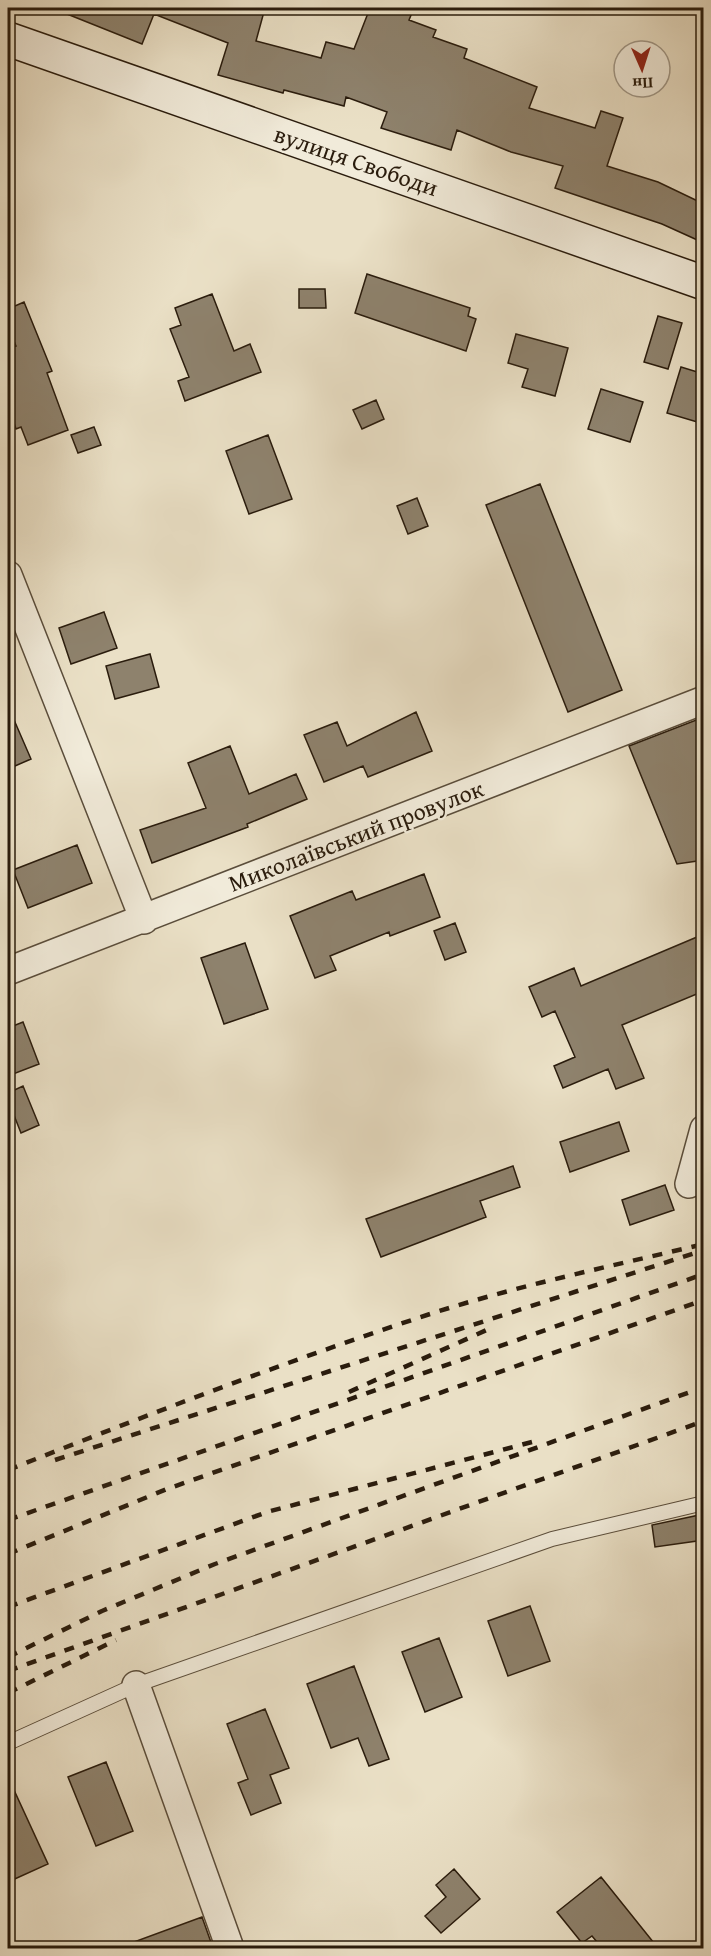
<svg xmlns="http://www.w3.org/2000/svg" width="711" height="1956" viewBox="0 0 711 1956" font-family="'Gentium Book Plus',serif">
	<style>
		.building { fill: #8e826d; stroke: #2a1c0d; stroke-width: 1.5 }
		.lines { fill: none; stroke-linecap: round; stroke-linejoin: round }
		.lane-casing { stroke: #5a4d3b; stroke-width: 16 }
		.street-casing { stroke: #5a4d3b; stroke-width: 30 }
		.secondary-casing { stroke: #2a1c0d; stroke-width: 36 }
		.lane { stroke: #f1ebda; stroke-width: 14 }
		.street { stroke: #f1ebda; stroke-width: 27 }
		.secondary { stroke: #f1ebda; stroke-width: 33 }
		.rail { stroke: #2a1c0d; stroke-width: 4.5; stroke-dasharray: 10 10; stroke-linecap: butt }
		.labels { text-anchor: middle; stroke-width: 4.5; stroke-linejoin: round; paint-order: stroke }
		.street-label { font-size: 24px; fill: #2a1c0d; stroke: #f1ebda }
	</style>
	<rect width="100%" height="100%" fill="#eae0c6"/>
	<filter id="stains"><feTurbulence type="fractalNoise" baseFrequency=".00333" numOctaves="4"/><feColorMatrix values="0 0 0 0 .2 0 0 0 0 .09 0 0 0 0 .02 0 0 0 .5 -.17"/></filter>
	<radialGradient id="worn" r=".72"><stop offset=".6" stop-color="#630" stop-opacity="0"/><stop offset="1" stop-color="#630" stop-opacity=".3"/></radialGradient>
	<path class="building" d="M52,8H265L256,41L321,58L326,42L354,49L370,8H414L409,20L436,30L433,37L467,49L464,58L537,87L529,108L595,128L601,111L623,118L607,166L658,182L704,204V243L662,224L555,188L563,166L511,152L457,130L451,150L381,128L387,112L346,97L344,106L284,90L283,93L218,75L228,43L154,14L142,44Z
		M367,274L470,308L468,316L476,319L466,351L355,313Z
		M299,289H325L326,308H299Z
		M212,294L234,351L250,344L261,372L185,401L178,381L189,377L170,329L181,325L175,308Z
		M24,302L52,371L47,373L68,430L28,445L21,427L16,429L8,404V349L16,346L8,327V309Z
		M658,316L682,323L668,369L644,362Z
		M516,334L568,348L555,396L522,387L528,369L508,363Z
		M681,367L704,374V424L667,413Z
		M601,389L643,402L630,442L588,429Z
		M376,400L384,419L362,429L353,410Z
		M94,427L101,445L78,453L71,435Z
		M268,435L292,499L249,514L226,451Z
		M540,484L622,690L568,712L486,505Z
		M417,498L428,526L408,534L397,506Z
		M104,612L117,648L71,664L59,628Z
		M150,654L159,687L115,699L106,666Z
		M8,706L31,759L8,769Z
		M416,712L432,751L368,777L363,766L324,782L304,735L337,722L347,746Z
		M704,717V860L677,864L629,746Z
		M230,746L249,794L296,774L307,799L247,824L248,827L152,863L140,830L206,808L188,763Z
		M77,845L92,883L28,908L13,870Z
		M424,874L440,917L390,936L389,932L330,956L336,970L315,978L290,916L352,891L356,900Z
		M455,923L466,952L445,960L434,931Z
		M697,937L699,940L704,938V991L622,1025L644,1078L616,1089L608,1069L563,1088L554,1066L575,1057L555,1011L542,1017L529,987L574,968L581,986Z
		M245,943L268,1009L224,1024L201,958Z
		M23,1022L39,1064L8,1076V1028Z
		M23,1086L39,1125L21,1133L8,1100V1093Z
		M619,1122L629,1151L570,1172L560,1142Z
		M513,1166L520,1187L480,1201L486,1217L381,1257L366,1219Z
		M665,1185L674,1210L630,1225L622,1200Z
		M704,1514V1540L655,1547L652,1525Z
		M530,1606L550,1661L508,1676L488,1621Z
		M439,1638L462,1697L425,1712L402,1652Z
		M354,1666L389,1759L369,1766L358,1738L331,1748L307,1684Z
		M265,1709L289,1768L270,1775L281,1803L251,1815L238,1783L248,1779L227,1724Z
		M106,1762L133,1831L96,1846L68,1777Z
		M8,1777L48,1864L8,1882Z
		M454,1869L480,1899L441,1933L425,1916L446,1897L436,1885Z
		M601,1877L658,1948H602L592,1936L582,1943L557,1912Z
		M202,1917L213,1948H123V1946Z"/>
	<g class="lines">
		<defs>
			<path id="lane" d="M8,1743L136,1685L552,1539L704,1503"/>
			<path id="street" d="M8,575L144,920
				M8,971L704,700
				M689,1184L704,1129
				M136,1685L230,1948"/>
			<path id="secondary" d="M8,39L704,283"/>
		</defs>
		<use href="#lane" class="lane-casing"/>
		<use href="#street" class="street-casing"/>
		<use href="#secondary" class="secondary-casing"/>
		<use href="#lane" class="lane"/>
		<use href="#street" class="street"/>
		<use href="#secondary" class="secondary"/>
		<path class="rail" d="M349,1392L491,1328
			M55,1460L695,1253
			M8,1470C147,1415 287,1361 430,1314C520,1285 612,1266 704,1244
			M8,1520L704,1274
			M8,1554L167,1489L704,1300
			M8,1607L267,1512L532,1442
			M8,1657L102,1611L215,1564L704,1387
			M8,1671L704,1421
			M8,1693L116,1640"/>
	</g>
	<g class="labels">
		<g class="street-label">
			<text transform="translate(356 161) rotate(19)" y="8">вулиця Свободи</text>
			<text transform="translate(356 836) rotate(-21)" y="8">Миколаївський провулок</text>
		</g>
	</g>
	<rect width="711" height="1956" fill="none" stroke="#eae0c6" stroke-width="30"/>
	<rect x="9" y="9" width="693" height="1938" fill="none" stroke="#2a1c0d" stroke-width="3"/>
	<rect x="15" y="15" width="681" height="1926" fill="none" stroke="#2a1c0d" stroke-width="1.5"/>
	<g transform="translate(642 69) rotate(177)"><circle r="28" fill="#f1ebda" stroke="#a19888" stroke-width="1.5"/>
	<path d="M0-4.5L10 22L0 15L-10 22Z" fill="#8f2418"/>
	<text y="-9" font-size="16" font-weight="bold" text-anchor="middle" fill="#2a1c0d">Пн</text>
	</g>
	<rect width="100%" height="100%" filter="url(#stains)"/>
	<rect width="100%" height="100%" fill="url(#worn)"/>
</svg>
